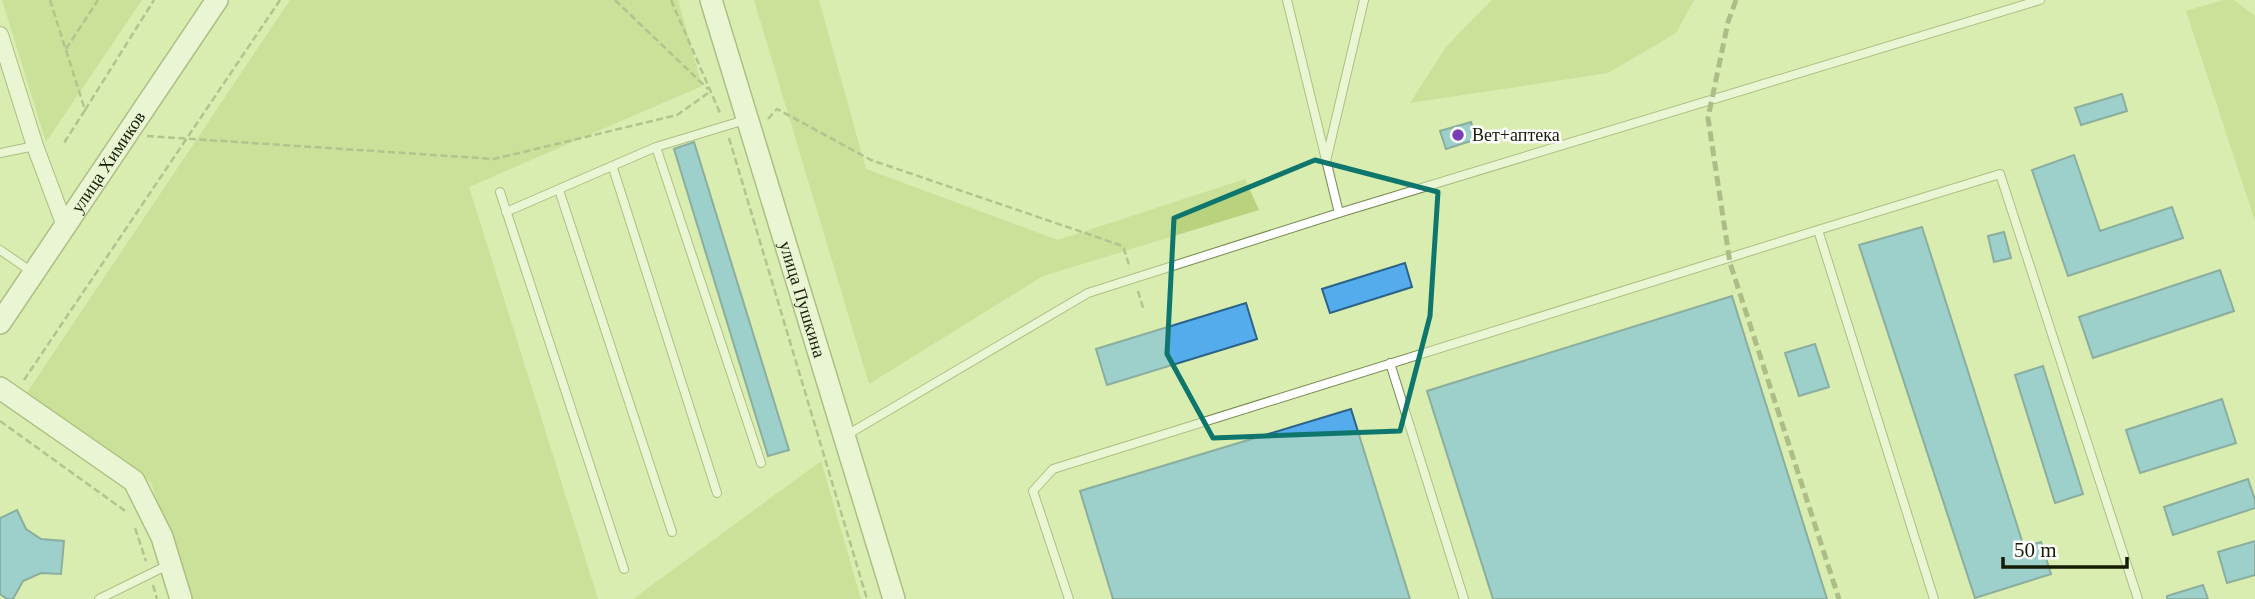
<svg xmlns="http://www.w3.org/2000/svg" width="2255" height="599" viewBox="0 0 2255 599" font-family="'Times New Roman',serif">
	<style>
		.green { fill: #b8d27e }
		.building { fill: #54aced; stroke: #2d6289; stroke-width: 2 }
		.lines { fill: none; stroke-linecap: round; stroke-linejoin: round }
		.lane-casing { stroke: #77894f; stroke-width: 10 }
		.street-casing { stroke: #77894f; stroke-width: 18 }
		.secondary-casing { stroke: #77894f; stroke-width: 24 }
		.path { stroke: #839265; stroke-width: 2.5; stroke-dasharray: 7 3.5; stroke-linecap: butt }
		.lane { stroke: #fff; stroke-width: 8 }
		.street { stroke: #fff; stroke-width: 16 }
		.secondary { stroke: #fff; stroke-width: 21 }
		.rail { stroke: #76845a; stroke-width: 5; stroke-dasharray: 10 5; stroke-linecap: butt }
		.marked { fill: none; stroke: #0f766e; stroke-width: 5; stroke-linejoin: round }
		.poi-dot { fill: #7a3fb5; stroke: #fff; stroke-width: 2.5 }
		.labels { text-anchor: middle; stroke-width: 5; stroke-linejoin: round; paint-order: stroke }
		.poi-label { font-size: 18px; fill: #151c05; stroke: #fff; text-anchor: start }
		.street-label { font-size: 18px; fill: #151c05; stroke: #fff }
	</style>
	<rect width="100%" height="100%" fill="#d8edaf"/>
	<path class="green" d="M2,0H142L46,142Z
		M290,0H678L702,86L469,187L598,599H190L151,482L26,394Z
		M754,0H819L866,169L1058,240L1245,179L1259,210L1043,276L869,384Z
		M1492,0H1694L1676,33L1608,73L1410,103L1446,47Z
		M2223,0H2234L2255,16V221L2186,11Z
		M821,461L861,599H633Z"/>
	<path class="building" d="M2122,94L2127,111L2081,125L2075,108Z
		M1471,122L1477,139L1446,149L1440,131Z
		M694,142L789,450L768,456L674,149Z
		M2074,155L2100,231L2172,207L2183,238L2068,276L2032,170Z
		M1922,227L2024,547L2041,542L2051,574L1975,598L1859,245Z
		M2004,232L2011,258L1994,262L1988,236Z
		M1405,263L1412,287L1330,313L1322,289Z
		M2220,270L2234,311L2093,358L2079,317Z
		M1732,296L1827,599H1493L1427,391Z
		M1246,303L1257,339L1107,385L1096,349Z
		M1815,344L1829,387L1799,396L1785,353Z
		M2043,366L2083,494L2055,503L2015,375Z
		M2222,399L2236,443L2140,473L2126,430Z
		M1351,409L1410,599H1113L1080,491Z
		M2248,479L2255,500V508L2173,535L2164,507Z
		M17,510L26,529L41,539L64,541L61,574L41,573L23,581L13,599H7L0,594V518Z
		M2255,541V575L2227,583L2218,552Z
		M2203,585L2208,599H2167V596Z"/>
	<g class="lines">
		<defs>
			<path id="lane" d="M1287,0L1339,213
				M656,147L761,463
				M0,153L35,146
				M1327,157L1364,0
				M613,168L717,493
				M559,190L672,532
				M500,192L624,569
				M506,212L656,147L745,120
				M1818,230L2000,174L2138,599
				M0,250L32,272
				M1390,363L1464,599
				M845,436L1088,293L1339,213L2040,0
				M99,599L170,564
				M1069,599L1033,491L1053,469L1818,230L1934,599"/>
			<path id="street" d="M0,35L35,146L65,226"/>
			<g id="secondary">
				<path id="s1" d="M711,0L894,599"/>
				<path id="s2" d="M0,323L217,0"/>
				<path d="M0,388L134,481L162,537L181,599"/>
			</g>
		</defs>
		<use href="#lane" class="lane-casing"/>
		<use href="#street" class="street-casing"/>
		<use href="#secondary" class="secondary-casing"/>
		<path class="path" d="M50,0L85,110L64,143
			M615,0L708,89
			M671,0L720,113
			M66,49L98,0
			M85,110L154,0
			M768,119L777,109L871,160L1123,246L1130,268
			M147,136L494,159L677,115L711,91
			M729,138L867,599
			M1138,291L1144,311
			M24,380L280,0
			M0,421L128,513
			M135,528L146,561
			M153,585L157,599"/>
		<use href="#lane" class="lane"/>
		<use href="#street" class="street"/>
		<use href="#secondary" class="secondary"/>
		<path class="rail" d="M1736,0L1728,22L1708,118L1730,263L1839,599"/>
	</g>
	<path d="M0 0H2255V599H0ZM1315,160L1438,192L1430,316L1400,431L1213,438L1167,354L1174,218Z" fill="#d8edaf" fill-opacity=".55" fill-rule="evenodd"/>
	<path class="marked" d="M1315,160L1438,192L1430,316L1400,431L1213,438L1167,354L1174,218Z"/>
	<circle class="poi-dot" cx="1458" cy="135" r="7"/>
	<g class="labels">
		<g class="poi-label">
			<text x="1472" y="141">Вет+аптека</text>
		</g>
		<g class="street-label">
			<text dy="6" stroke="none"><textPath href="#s2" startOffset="194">улица Химиков</textPath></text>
			<text dy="6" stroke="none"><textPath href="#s1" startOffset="313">улица Пушкина</textPath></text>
		</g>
	</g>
	<path d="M2003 557v10h124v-10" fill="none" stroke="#151c05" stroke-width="3.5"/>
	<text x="2014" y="557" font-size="21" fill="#151c05" stroke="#ffffff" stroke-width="5" paint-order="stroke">50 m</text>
</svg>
